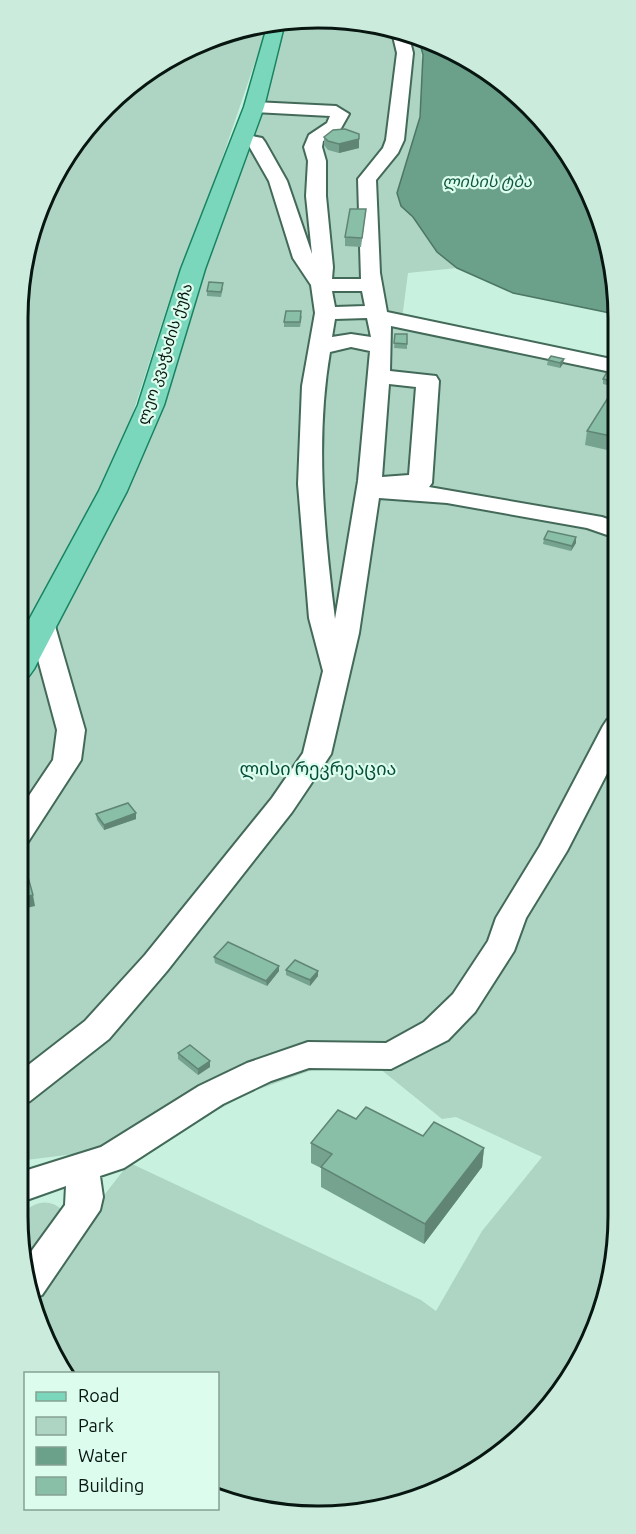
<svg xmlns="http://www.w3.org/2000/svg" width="636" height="1534" viewBox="0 0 636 1534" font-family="Ubuntu,'Noto Sans Georgian',sans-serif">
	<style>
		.green { fill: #aed5c3; fill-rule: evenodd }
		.water { fill: #6ba08a; stroke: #4d7765; stroke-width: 1.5 }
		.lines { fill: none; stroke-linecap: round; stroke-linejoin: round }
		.minor-casing { stroke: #436959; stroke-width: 4 }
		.major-casing { stroke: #188362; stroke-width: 3 }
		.minor { fill: #fff; fill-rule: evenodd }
		.major { fill: #7ad7bb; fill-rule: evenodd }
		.wall { fill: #76a390 }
		.shaded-wall { fill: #608575 }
		.building { fill: #89bea7; stroke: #608575; stroke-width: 1.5 }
		.labels { text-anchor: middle; stroke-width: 4.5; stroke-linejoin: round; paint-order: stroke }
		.far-street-label { font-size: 15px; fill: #071610; stroke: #dcfdee }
		.far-water-label { font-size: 16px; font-style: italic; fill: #125740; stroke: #dcfdee }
		.park-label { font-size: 18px; fill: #044e39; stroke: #dcfdee }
		.rim { fill: none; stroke: #071610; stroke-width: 3 }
	</style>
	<rect width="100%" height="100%" fill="#c8f2df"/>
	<path class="green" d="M298,19L418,36C432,92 411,150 401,206L413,217L437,252L457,268L408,273L402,319L616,363L618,1216L602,1312L556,1399L468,1476L377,1510L279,1513L218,1493V1374L69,1373L34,1313L18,1216C45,1192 60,1202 78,1229L129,1163L107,1150L18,1161V694L57,625L134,475L160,412L203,265L283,23ZM379,1068L442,1119L456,1117L542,1157L482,1231L436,1311L421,1300L130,1163L195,1122L251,1092L315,1069Z
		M267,27L194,241L172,292L128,428L114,464L18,646V318L34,222L92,120L185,49Z"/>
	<path class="water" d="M418,36L485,69L544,120L595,203L615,279V314L513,293L457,268L437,252L413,217L401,206L397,193L420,117L423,55Z"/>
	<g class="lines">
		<defs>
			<path id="minor" d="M392,32L408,33L413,53L404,140L398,153L376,180L380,273L387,312L616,360V373L391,326L390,371L436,376L439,381L432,483L429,487L602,517L616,522V538L587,528L447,503L379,498L359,633L331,754L292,812L167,971L109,1039L30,1101L18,1105V1073L85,1021L145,955L272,798L303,753L323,671L309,618L298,484L302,386L315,313L311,285L293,258L269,181L249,146L236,143L233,139L242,134L262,138L265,142L287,181L312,254L306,196L308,161L304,147L309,135L327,123L330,116L254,112L245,107L254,102L336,106L349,114L340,130L323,141L322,147L326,161V196L333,267L332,279H361L358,179L383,148L386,140L397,53ZM332,291H362L365,306L335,307ZM367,318L371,337L351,334L332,337L335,319ZM351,347L370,351L358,481L335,619C324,531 315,440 330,352ZM389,384L416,387L409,475L382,477Z
				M42,618L51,620L55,626L85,730L81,760L28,842L18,845V812L53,760L57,730L29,626L33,620Z
				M617,717V754L567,851L526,918L514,951L475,1012L448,1040L391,1069L309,1068L271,1081L223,1104L124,1168L100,1176L103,1197L100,1210L42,1295L32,1299L25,1260L65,1205L66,1186L18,1203V1173L101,1147L199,1086L247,1063L308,1042L386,1043L424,1022L453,994L488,941L496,918L540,846L603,726L607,720Z"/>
			<path id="major" d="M285,22L264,107L205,269L164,405L127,491L34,669L29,676L18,679V640L99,491L138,405L181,269L244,107L267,27Z"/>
		</defs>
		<use href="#minor" class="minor-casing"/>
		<use href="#major" class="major-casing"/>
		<use href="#minor" class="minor"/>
		<use href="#major" class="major"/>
	</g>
	<path class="wall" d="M324,137L359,148L339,153L328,150L324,145Z
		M366,209L365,218L361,247L345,246V237Z
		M223,288L221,297L207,296V291Z
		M302,316L300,327H284V322Z
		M395,334H407V349L394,348Z
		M548,360L563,364L560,368L547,365Z
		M616,374V452L585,445L587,431L615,387L603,384V379Z
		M544,539L576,543L571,551L543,544Z
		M96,814L136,819L104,830L97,820Z
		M214,957L279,971L267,986L215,963Z
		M286,970L318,976L310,986L286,975Z
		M178,1053L210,1061V1067L198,1075L178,1059Z
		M356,1119L423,1136L484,1148L482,1167L424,1244L321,1187V1168L311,1163V1143Z"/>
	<path class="shaded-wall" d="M359,139V148L339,153V144Z
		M564,359L563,364L560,368V363Z
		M576,537V543L571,551L572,546Z
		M136,813V819L104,830V825Z
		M33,895L35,906L18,910V899Z
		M279,966V971L267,986L266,981Z
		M318,971V976L310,986V980Z
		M210,1061V1067L198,1075V1069Z
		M484,1148L482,1167L424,1244L425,1224Z"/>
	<path class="building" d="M345,129L359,134V139L339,144L328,141L324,137L333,130Z
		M350,209H366L362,238L345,237Z
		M209,282L223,283L221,292L207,291Z
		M286,311H301L300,322H284Z
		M395,334H407V344L394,343Z
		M551,356L564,359L560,363L548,360Z
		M607,372L616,374V382L603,379Z
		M616,385V437L587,431Z
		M548,531L576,537L572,546L544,539Z
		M128,803L136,813L104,825L96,814Z
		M26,870L33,895L18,899V872Z
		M228,942L279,966L266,981L214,957Z
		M295,960L318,971L310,980L286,970Z
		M190,1045L210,1061L198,1069L178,1053Z
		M366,1107L423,1136L434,1122L484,1148L425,1224L321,1167L332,1154L311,1143L338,1110L356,1119Z"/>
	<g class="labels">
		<g class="far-street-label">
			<text transform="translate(165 354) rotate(-72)" y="5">ლეო კვაჭაძის ქუჩა</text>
		</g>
		<g class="far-water-label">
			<text x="487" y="187">ლისის ტბა</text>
		</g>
		<g class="park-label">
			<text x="318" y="775">ლისი რეკრეაცია</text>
		</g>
	</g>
	<path d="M0 0H636V1534H0ZM318 28H318A290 290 0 0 1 608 318V1216A290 290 0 0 1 318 1506H318A290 290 0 0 1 28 1216V318A290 290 0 0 1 318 28Z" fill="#cbebdc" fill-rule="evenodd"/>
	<path class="rim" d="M318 28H318A290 290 0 0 1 608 318V1216A290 290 0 0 1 318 1506H318A290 290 0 0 1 28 1216V318A290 290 0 0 1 318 28Z"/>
	<rect x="24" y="1372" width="195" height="138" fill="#dcfdee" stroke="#87a195" stroke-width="1.5"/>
	<rect x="36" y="1392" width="30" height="9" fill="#7ad7bb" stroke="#87a195" stroke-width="1.5"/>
	<text x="78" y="1402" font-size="18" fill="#071610">Road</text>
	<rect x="36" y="1417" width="30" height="18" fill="#aed5c3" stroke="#87a195" stroke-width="1.5"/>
	<text x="78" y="1432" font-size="18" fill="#071610">Park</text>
	<rect x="36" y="1447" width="30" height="18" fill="#6ba08a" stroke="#87a195" stroke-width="1.5"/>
	<text x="78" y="1462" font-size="18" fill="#071610">Water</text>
	<rect x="36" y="1477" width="30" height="18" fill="#89bea7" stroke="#87a195" stroke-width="1.5"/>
	<text x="78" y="1492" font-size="18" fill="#071610">Building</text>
</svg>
